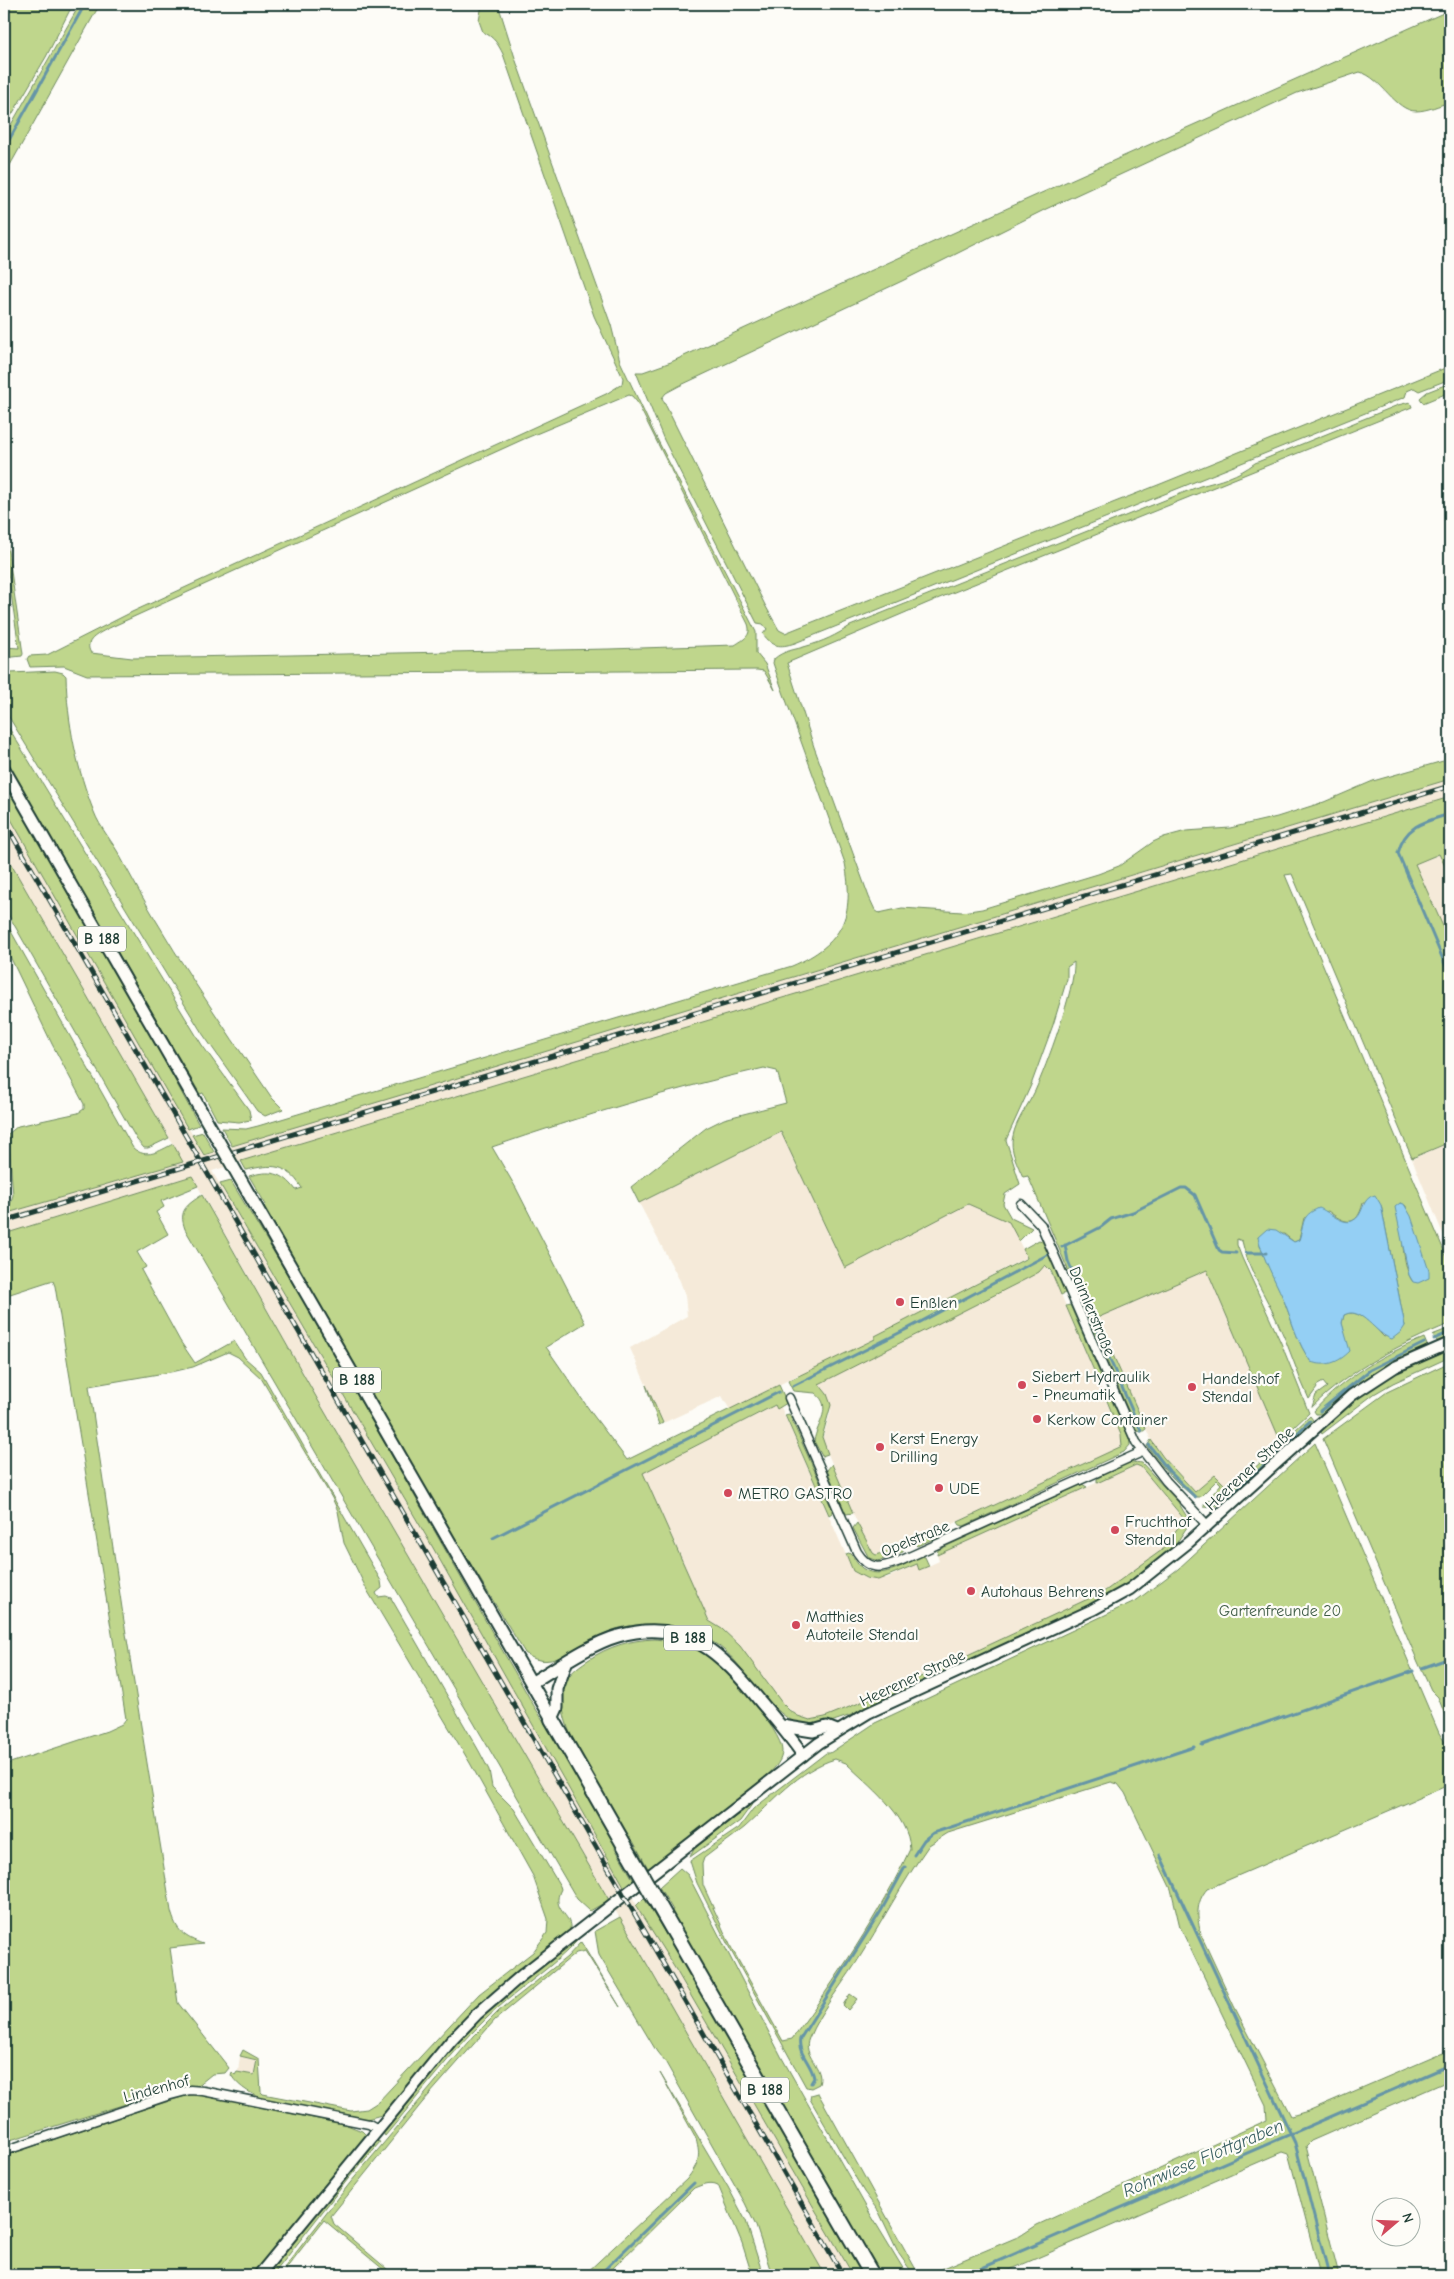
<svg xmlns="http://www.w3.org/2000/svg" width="1454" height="2279" viewBox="0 0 1454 2279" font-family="'Comic Neue',sans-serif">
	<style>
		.built { fill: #f5ead9 }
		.green { fill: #bfd68c; stroke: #6f8a60; fill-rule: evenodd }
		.water { fill: #94cff4; stroke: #6595a7 }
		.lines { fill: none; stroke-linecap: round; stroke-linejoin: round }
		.stream { stroke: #6595a7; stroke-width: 3 }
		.street-casing { stroke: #1f3d34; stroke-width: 11 }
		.secondary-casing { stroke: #1f3d34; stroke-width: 14 }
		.primary-casing { stroke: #1f3d34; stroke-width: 15 }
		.highway-casing { stroke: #1f3d34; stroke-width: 18 }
		.street { stroke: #fdfcf7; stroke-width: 8 }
		.secondary { stroke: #fdfcf7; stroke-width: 10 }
		.primary { stroke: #fdfcf7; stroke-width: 11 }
		.highway { stroke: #fdfcf7; stroke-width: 14 }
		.rail-casing { stroke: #1f3d34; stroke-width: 5 }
		.rail { stroke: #fdfcf7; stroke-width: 3; stroke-dasharray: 9; stroke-linecap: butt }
		.primary-bridge-casing { stroke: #1f3d34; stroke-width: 15; stroke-linecap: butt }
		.highway-bridge-casing { stroke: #1f3d34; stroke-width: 18; stroke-linecap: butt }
		.primary-bridge { stroke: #fdfcf7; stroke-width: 11 }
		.highway-bridge { stroke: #fdfcf7; stroke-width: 14 }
		.poi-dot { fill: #d1495b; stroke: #fdfcf7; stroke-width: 2 }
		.labels { text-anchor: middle; stroke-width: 4.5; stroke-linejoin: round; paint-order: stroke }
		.shield { fill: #fdfcf7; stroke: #62766e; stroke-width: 1 }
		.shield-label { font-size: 15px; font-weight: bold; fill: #1f3d34 }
		.poi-label { font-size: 16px; fill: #1f3d34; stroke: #fdfcf7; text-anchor: start }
		.street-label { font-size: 16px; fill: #1f3d34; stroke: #fdfcf7 }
		.park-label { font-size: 16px; fill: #3f5c46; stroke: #fdfcf7 }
		.water-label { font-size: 18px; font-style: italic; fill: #3c6264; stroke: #fdfcf7 }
	</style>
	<rect width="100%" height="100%" fill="#fdfcf7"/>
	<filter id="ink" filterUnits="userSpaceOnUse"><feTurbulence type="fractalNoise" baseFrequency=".02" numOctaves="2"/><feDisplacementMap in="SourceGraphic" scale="10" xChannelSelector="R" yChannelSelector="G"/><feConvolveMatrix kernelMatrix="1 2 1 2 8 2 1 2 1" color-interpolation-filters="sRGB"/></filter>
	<g filter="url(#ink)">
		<path class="built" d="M1450,779V797L212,1171L432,1546L611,1862L676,1970L853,2275H825L629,1934L319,1402L192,1176L4,1234V1214L183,1162L4,852V807L204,1155L502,1063Z
			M1440,854L1448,872L1450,871V942L1415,864Z
			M781,1132L845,1268L968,1204L1009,1222L1027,1257L875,1336V1339L801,1376L800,1374L730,1410L722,1396L663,1423L630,1348L687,1316L685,1295L680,1281L639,1203Z
			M1450,1142V1251L1412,1159Z
			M1045,1265L1054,1278L1121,1435L1122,1446L903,1547L876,1555L873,1553L865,1541L822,1440L831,1411L825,1391L818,1384L1028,1278L1039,1272Z
			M1207,1270L1280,1440L1228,1488L1215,1475L1195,1492L1163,1457L1151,1440L1105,1337L1108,1336L1106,1332L1103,1333L1097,1318Z
			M776,1405L778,1408L781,1407L853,1571L866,1578H887L917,1564L920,1570L939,1561L937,1555L1136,1465L1141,1467L1184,1520L1162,1550L1127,1577L1085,1602L858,1704L825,1717L810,1720L798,1716L782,1703L740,1646L722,1629L709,1621L642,1473Z
			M240,2056L257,2060L254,2075L238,2072Z"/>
		<path class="green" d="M4,4H73L46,57L4,128Z
			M80,4H100L4,176V137Z
			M482,4H498L516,61L611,325L620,361L654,433L756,632V653L765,664L775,690L764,671L757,670L87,675L64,666L30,667L27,659L29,656L47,655L132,612L606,394L622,384L623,378L594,316L503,54C498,44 494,37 483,32L479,21ZM629,395L632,396L637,402L748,624C752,636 744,639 735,645L609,649L132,658L91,653C83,641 98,634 107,629L524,439Z
			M1450,10V102C1440,105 1427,111 1416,111C1395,111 1382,78 1360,72L1297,93L1046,209L902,281L679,386L666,393L662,398L765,605L779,630L785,633L1163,483L1450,366V379L1419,391L1414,388L1407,391L1405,397L795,643C779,648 773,647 763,634L767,629L763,624L757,623L664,440L636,372H643L671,362L1010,207Z
			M1450,383V392L1423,403L1420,398L1427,392Z
			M1410,402L1412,407L937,599L787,663L814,747L869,897L875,910L879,913L902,908L962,912L982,909L1098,874L1119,866L1153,842L1164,837L1186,831L1230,828L1277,817L1324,802L1373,781L1450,759V779L232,1146L222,1128L246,1129L258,1126L792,966C843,944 855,916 845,863L777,675L773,663L774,659C784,650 795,650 807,646C822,642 837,635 850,626L1200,486C1220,481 1238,476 1255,463L1398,405Z
			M4,523L23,654L22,656L4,658V647L19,648L4,545Z
			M55,671L63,673L66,676C67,721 77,770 94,812C100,828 113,842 121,858C165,942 219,1020 272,1098L283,1109L265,1116L257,1111L202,1033L4,709V675L11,673Z
			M4,720L202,1045L249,1110L251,1120L239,1122L217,1120L203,1093L200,1094L4,758Z
			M4,781L156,1045L199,1125L188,1129L4,807Z
			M1450,797V871L1448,872L1439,854L1415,864L1450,942V1142L1412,1158L1292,874L1285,875L1450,1265V1314L1448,1317L1449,1324C1398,1345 1351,1369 1312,1407L1316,1395L1327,1387L1323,1382L1316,1386L1317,1388L1309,1399C1297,1374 1290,1348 1278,1323C1266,1296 1248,1270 1242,1241L1237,1239V1245L1242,1258L1281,1343L1309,1413L1280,1440L1207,1270L1097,1318L1103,1333L1101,1334L1102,1338L1105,1337L1146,1429L1142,1432L1137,1431L1104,1354L1107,1352L1102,1340H1098L1028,1176L1023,1177C1018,1165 1009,1150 1013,1136C1016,1120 1028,1106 1035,1091C1046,1067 1076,987 1074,962L1067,967V979L1053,1025L1031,1085L1006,1140L1020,1184L1005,1194L1003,1204L1011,1218L1032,1228L1019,1241L1009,1222L968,1204L845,1268L781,1132L639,1203L631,1187L706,1128L724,1119L786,1103L777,1071L764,1068C672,1089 582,1116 492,1147L516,1188L585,1323L546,1347L593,1415L627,1460L779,1385L787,1403L777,1409L775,1405L643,1473L709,1621L722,1629L740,1646L782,1703L789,1710L798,1716L810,1720L825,1717L903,1685L1105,1591L1162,1550L1184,1519L1141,1467L1136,1465L1097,1483V1479C1108,1470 1128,1460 1142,1463L1178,1502L1187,1517V1527L1174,1547L1128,1584L1088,1607L860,1712L822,1725C782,1737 751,1673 725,1651C713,1640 696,1633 681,1629C658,1622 633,1623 610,1631C584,1640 552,1676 525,1653L450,1530L264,1207L266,1205L249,1176C270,1170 283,1172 296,1190L302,1188C286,1163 273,1164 246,1170L241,1161ZM1363,1203L1381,1205L1405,1326L1384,1337C1374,1327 1359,1307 1344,1315L1342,1323L1346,1342L1311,1362C1297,1343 1292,1320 1283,1298C1275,1278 1263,1259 1258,1237L1284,1234L1294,1242L1299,1240L1304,1218L1328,1211C1345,1224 1357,1228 1363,1203ZM1400,1203L1406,1206L1413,1282C1402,1269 1401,1221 1400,1203Z
			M4,852L169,1138L148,1148H144L137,1140L4,907Z
			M4,919L133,1148C147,1160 159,1151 173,1144L183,1162L4,1214V1208L10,1205L13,1195L8,1134L18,1126L78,1113L84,1109V1104L52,1044L4,944Z
			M203,1132L214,1152L204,1155L192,1135Z
			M192,1176L198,1186L161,1201L164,1207L156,1212L168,1234L137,1252L146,1267L141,1270L180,1341L195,1363L234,1341L245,1358L261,1372L381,1581L382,1588L376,1593L378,1597L386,1596L391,1598L479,1751L489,1770L492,1787L514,1809L560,1886L561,1889C550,1911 572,1913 570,1930L476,2008L385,2114L367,2119L268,2100C254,2096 239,2088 231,2075L232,2072L235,2075L237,2072L254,2075L257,2060L240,2056L243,2050L259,2059L261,2092L263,2094L351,2111L367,2109L378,2102L479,1994L533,1952L547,1933L548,1919L533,1876L470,1763L367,1590L344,1543L338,1511L332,1498L261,1378L238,1357L228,1352L193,1367L176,1371L89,1386L123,1615L171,1911C176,1931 184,1937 203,1944L170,1948L178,2003L229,2068L225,2073L212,2074L196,2087H184L164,2092L4,2142V1765L107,1731L122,1724L126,1719L55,1286L53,1281H50L4,1296V1234Z
			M231,1181L310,1312L534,1706L577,1774L616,1844L615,1848L634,1881L625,1888L432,1546L220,1184Z
			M202,1195L319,1402L609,1900L590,1911L577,1899L185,1229C178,1210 187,1205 202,1195Z
			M1039,1240L1042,1241L1065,1293L1061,1295L1051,1271L1045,1265L1039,1272L1028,1278L819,1384L827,1394L831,1405L822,1437L828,1454L822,1456L814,1441C817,1423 834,1407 815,1393L793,1391L788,1381L875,1339V1336L1027,1258L1023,1249Z
			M1070,1305L1102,1378L1098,1380L1066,1306Z
			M1450,1328V1337L1438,1342L1432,1335Z
			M1424,1338L1427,1345L1425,1348C1387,1366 1354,1386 1322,1414H1316L1314,1411C1343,1378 1384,1354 1424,1338Z
			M1450,1349V1357L1393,1383L1374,1394L1322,1434L1321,1432L1322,1426L1351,1402L1393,1373Z
			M1450,1362V1728L1438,1697L1431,1690L1418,1662L1323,1439L1387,1392Z
			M646,1385L663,1423L659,1425Z
			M1103,1391L1108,1392L1129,1438L1130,1445L1124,1452L964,1526L960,1525L958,1522L1122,1446L1121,1435Z
			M789,1414L832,1509V1513L829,1515L785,1415Z
			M1310,1416L1313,1420L1311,1425L1231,1497L1215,1507L1203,1506L1207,1501L1223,1496L1231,1490Z
			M1151,1440L1163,1457L1195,1492L1215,1475L1228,1488L1222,1494L1211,1496L1221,1484L1217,1480L1200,1497H1194C1175,1482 1161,1466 1147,1446Z
			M1315,1443L1439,1733L1450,1750V1788L1444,1787L1207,1889C1195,1903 1197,1918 1201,1935L1234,2006L1291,2116L1308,2111L1450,2050V2080L1311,2141L1306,2146L1339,2275H1320L1290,2160L1288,2154L1282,2152L998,2275H927L1020,2236L1037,2225L1267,2120L1266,2105L1180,1927L1171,1889L1125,1793L1118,1784L1111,1782L948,1833L929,1845C902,1883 881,1924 856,1963C840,1988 820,2011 809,2038C801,2056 825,2067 819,2084L811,2088L806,2087L730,1949L697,1883L690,1861L739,1828L753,1809L826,1753H830L875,1723L1137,1600L1178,1569ZM835,1759L846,1763C868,1785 909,1815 910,1849C879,1916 836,1979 792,2039L783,2041L731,1947L703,1885L702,1864L704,1858C718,1847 732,1838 745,1827C773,1802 798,1770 835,1759Z
			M832,1464L853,1513L846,1514L827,1470Z
			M1082,1484L1087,1487L937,1555L938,1550Z
			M857,1523L873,1553L876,1555L903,1547V1552L878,1561L869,1558L853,1528Z
			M947,1526L948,1533L917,1546L913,1542Z
			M849,1553C855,1557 856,1564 862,1568C880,1581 903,1565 921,1556L925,1557L929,1566L919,1570L917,1564L878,1580L866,1578L853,1571L846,1554Z
			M655,1639C673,1641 688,1645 703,1653C721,1663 783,1731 782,1751C782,1761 775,1767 769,1774L649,1870L633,1841L631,1842C609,1805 558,1734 562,1692C564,1677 576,1668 588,1660C609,1646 630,1640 655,1639Z
			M753,1803L740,1821L690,1857L695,1847Z
			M680,1868L688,1875L782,2058L869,2212L907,2275H879L671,1911L673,1910L659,1887Z
			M644,1898L728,2038L864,2275H853L676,1970L636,1906Z
			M620,1917L825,2275H772L756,2226L745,2203L666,2063L657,2052L599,1955L595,1931Z
			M575,1940H578C551,1969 516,1990 488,2017C450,2053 419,2096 385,2136L382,2131L474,2024L508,1992Z
			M581,1942L620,2007L585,1951L576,1953L495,2020L422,2103L331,2216L334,2224L394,2275H390L324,2220L285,2270L284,2268L350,2183L474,2036L499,2011L567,1957Z
			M850,1994L857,1999L848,2010L843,2005Z
			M660,2073L728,2187L746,2221L763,2275H752L742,2243L718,2185C710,2181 702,2185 694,2188L606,2275H584L687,2179C699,2163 701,2157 696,2138Z
			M818,2093L919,2275H914L899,2254L879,2212L864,2192L810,2099L811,2095Z
			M197,2094L347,2125L362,2131L366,2135L364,2140L254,2275H4V2156L138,2111L185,2096Z
			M375,2141L380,2142L348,2179L273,2275H265Z"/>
		<path class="water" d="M1375,1195L1381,1205L1405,1326L1401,1332L1392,1339C1375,1335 1362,1305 1344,1315L1342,1323L1350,1351C1338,1363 1326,1367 1311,1362C1297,1343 1292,1320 1283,1298C1274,1278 1263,1259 1258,1237L1267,1229L1276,1230L1294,1242L1299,1240C1305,1223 1300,1216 1319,1208C1328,1211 1342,1225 1352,1221C1365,1216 1360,1198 1375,1195Z
			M1400,1203L1404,1204L1411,1216L1429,1271V1278L1418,1283L1413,1282L1409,1275L1395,1207Z"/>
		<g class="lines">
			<path class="stream" d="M4,149L85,4
				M1450,814C1426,821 1405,825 1398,853L1450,976
				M1450,1005L1448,1012L1450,1019
				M1065,1245L1068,1261L1101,1339
				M1062,1247L1101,1227L1111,1219L1133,1212L1181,1188H1186L1195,1195L1219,1250L1222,1252L1236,1253
				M1246,1253H1266
				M1434,1339L1450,1332
				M1107,1353L1141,1431
				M793,1386L909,1328L1047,1255
				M1320,1411L1370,1370L1424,1343
				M1149,1445L1169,1471L1195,1497
				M1208,1505C1230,1504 1290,1439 1310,1421
				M493,1538L779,1392
				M1422,1668L1450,1658
				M1202,1745L1413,1671
				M914,1855L924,1840L933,1833L1194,1747
				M1160,1855L1295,2143L1329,2275
				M811,2083L814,2078C812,2064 797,2053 800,2039L881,1911L905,1867
				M599,2275L694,2183
				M966,2275L1450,2065"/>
			<defs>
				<path id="street" d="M1021,1204L1041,1225L1136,1442L1166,1481L1208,1526
					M789,1398L857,1552C870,1572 880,1568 900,1561L1142,1452
					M4,2151L167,2096L190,2090L203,2091L369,2124L378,2129"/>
				<path id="secondary" d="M259,2275L451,2041L477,2014L522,1975L819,1743L868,1713L1092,1610L1130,1589L1189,1542L1352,1395L1395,1367L1450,1343"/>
				<path id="primary" d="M4,769L200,1109
					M250,1196L552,1719
					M531,1683C556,1668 590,1644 618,1636C685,1616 722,1654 760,1701C775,1719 790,1736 803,1755
					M552,1719L557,1708V1689L566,1663
					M782,1726L813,1731L827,1727L837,1731"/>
				<path id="highway" d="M552,1719L630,1855
					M658,1904L872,2275"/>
			</defs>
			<use href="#street" class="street-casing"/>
			<use href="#secondary" class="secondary-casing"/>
			<use href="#primary" class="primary-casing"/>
			<use href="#highway" class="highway-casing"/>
			<use href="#street" class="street"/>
			<use href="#secondary" class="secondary"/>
			<use href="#primary" class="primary"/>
			<use href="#highway" class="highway"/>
			<defs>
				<path id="rail" d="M4,821L843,2275
					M4,1221L1450,786"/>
			</defs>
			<use href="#rail" class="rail-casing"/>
			<use href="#rail" class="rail"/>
			<defs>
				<path id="primary-bridge" d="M200,1109L250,1196"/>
				<path id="highway-bridge" d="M630,1855L658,1904"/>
			</defs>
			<use href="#primary-bridge" class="primary-bridge-casing"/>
			<use href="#highway-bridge" class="highway-bridge-casing"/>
			<use href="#primary-bridge" class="primary-bridge"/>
			<use href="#highway-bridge" class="highway-bridge"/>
		</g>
	</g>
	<g class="poi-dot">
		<circle cx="900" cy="1302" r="5"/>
		<circle cx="1022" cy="1385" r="5"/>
		<circle cx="1192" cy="1387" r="5"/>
		<circle cx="1037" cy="1419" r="5"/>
		<circle cx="880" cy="1447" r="5"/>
		<circle cx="939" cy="1488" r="5"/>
		<circle cx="728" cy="1493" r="5"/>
		<circle cx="1115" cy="1530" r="5"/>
		<circle cx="971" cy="1591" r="5"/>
		<circle cx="796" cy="1625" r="5"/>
	</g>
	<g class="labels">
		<g class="shield">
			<rect x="78" y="926.5" width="48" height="25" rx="4"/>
			<rect x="333" y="1367.5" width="48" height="25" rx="4"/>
			<rect x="664" y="1625.5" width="48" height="25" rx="4"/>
			<rect x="741" y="2077.5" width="48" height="25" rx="4"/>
		</g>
		<g class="shield-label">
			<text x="102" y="944">B 188</text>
			<text x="357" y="1385">B 188</text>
			<text x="688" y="1643">B 188</text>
			<text x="765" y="2095">B 188</text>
		</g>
		<g class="poi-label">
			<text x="910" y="1308">Enßlen</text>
			<text x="1032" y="1382">Siebert Hydraulik<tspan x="1032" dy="18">- Pneumatik</tspan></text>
			<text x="1202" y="1384">Handelshof<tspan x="1202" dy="18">Stendal</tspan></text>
			<text x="1047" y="1425">Kerkow Container</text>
			<text x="890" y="1444">Kerst Energy<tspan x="890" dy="18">Drilling</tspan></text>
			<text x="949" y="1494">UDE</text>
			<text x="738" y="1499">METRO GASTRO</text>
			<text x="1125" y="1527">Fruchthof<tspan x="1125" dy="18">Stendal</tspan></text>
			<text x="981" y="1597">Autohaus Behrens</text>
			<text x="806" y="1622">Matthies<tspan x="806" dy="18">Autoteile Stendal</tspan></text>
		</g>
		<g class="street-label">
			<text transform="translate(1093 1311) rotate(67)" y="6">Daimlerstraße</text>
			<text transform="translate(1249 1468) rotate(-43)" y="6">Heerener Straße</text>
			<text transform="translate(915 1538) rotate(-22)" y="6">Opelstraße</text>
			<text transform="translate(912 1677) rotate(-25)" y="6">Heerener Straße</text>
			<text transform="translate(156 2088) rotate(-15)" y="6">Lindenhof</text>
		</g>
		<g class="park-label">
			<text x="1280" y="1616">Gartenfreunde 20</text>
		</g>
		<g class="water-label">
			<text transform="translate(1203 2158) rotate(-23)" y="6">Rohrwiese Flottgraben</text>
		</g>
	</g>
	<rect width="1454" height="2279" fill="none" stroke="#fdfcf7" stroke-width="20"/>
	<rect x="10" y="10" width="1434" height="2259" fill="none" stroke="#1f3d34" stroke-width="2" filter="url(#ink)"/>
	<g transform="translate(1396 2222) rotate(71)"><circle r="24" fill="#fdfcf7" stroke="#a4b0a9"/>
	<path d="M0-4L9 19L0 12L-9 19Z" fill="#d1495b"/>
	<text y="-8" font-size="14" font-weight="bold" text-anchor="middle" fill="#1f3d34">N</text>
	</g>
</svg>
